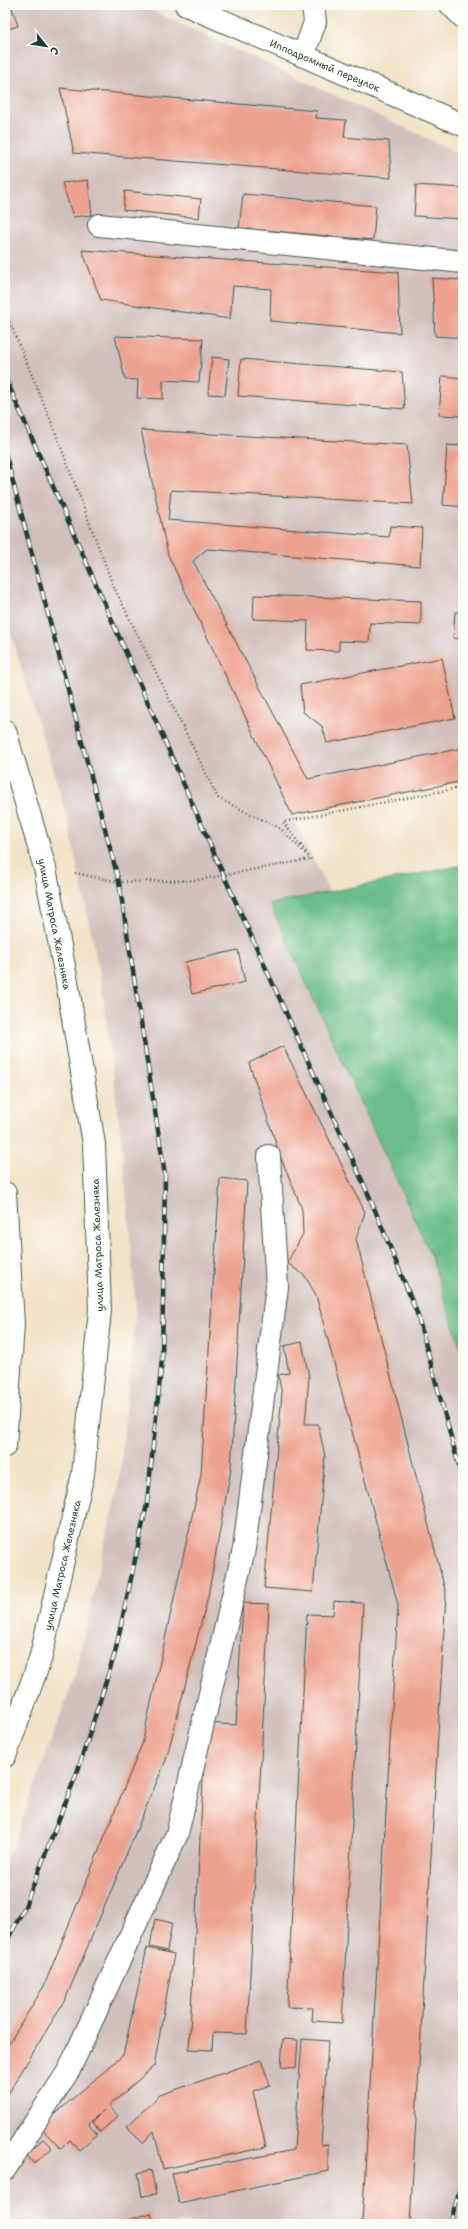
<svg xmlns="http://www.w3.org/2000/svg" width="468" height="2229" viewBox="0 0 468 2229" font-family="'Shantell Sans',sans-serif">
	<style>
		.industrial { fill: #d1bfbe }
		.forest { fill: #6cbd89; stroke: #467d5e }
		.building { fill: #eda18f }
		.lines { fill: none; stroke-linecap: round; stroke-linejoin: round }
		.minor-casing { stroke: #3f564a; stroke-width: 24 }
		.path { stroke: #3f564a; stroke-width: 2.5; stroke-dasharray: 1 3; stroke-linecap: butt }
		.minor { stroke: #fff; stroke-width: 22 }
		.rail-casing { stroke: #1f3d34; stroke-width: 4.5 }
		.rail { stroke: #fdfcf7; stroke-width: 3; stroke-dasharray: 9; stroke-linecap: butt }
		.labels { text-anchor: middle; stroke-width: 3; stroke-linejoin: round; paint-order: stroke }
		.street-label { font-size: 10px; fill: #1f3d34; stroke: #fdfcf7 }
	</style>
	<rect width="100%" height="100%" fill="#fdfcf7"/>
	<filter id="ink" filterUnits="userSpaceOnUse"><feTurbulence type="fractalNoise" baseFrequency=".025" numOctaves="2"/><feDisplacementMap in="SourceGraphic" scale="8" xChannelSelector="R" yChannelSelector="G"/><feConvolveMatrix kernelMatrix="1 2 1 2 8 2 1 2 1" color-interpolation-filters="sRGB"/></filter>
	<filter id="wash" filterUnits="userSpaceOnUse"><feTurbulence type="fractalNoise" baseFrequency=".012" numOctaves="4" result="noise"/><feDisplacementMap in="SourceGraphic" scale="16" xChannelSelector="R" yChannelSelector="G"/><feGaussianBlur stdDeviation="0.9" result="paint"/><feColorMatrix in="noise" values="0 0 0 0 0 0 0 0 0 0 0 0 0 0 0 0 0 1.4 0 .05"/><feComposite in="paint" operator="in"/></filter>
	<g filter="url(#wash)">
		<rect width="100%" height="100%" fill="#f2e2c7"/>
		<path class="industrial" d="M5,5H140L463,155V781L292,815L419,1079L463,1202V2224H5V1860L12,1848L75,1675L119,1482L136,1308L122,1144L101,980L67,816L5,615Z"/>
		<path class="forest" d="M463,865V1355L430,1253L270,904Z"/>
		<g id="blocks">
			<path class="building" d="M5,5H11L18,26L5,30Z
				M60,88L317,111L316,118L346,120L344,137L389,141L391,178L74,153Z
				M88,180L92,215L73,217L62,183Z
				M416,185L463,188V219L414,216Z
				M125,191L201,199L199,218L123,210Z
				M243,194L376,206L373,240L239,228Z
				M82,250L398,272L400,333L270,321L271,289L233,286L230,319L101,300Z
				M432,278L463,280V338L435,336Z
				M115,336L203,339L199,382L163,380V399L137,398L138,380L125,379Z
				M212,357L229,359L225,395L208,394Z
				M241,359L402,372L405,409L238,396Z
				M442,376L463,378V416L439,415Z
				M141,430L407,445L413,504L171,490L168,520L389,537L390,526L422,528L420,566L207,549L193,561L308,779L463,748V781L292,815L168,555Z
				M447,445L463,446V507L443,505Z
				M254,595L421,601V625L370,623L369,642L339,641V651L307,650L308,621L253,619Z
				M455,612H463V639L453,638Z
				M442,658L455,718L327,743L322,726L303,712L300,685Z
				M238,950L245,982L192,994L185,962Z
				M283,1046L365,1212L356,1239L446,1594L410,2224H362L398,1605L316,1295L305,1276L287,1263L303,1234L302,1209L281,1158L249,1063Z
				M220,1178L247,1181L231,1469L208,1596L166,1760L66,1998L5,2099V2050L44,1986L142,1744L201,1475Z
				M302,1342L309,1377L305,1424H318L325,1456L313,1592L264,1588L282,1394L278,1375L289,1373L284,1346Z
				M334,1601L363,1603L342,2023L312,2021L313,2008L287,2007L307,1614L333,1615Z
				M243,1603L269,1604L247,2034L213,2033L212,2050L189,2049L206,1723L236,1725Z
				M155,1919L172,1923L167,1951L150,1947Z
				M147,1948L174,1954L154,2066L109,2106L118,2116L100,2132L92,2122L104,2110L88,2124L97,2134L79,2150L70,2140L61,2149L40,2127L123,2055Z
				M283,2039L298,2040L296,2068L281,2067Z
				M302,2039L328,2041L321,2145L328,2144V2171L179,2203L172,2173L294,2150Z
				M261,2060L270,2085L253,2091L266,2147L163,2169L154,2131L143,2143L126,2127L160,2095Z
				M43,2139L52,2148L34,2164L26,2154Z
				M151,2170L156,2194L142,2196L138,2173Z
				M151,2213L154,2224H114Z"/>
		</g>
	</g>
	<g filter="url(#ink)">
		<use href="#blocks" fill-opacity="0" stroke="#3f564a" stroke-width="1"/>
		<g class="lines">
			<defs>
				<path id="minor" d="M186,5L463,125
					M451,5L463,17
					M303,56L315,22L313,5
					M99,225L463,262
					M5,731L45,868L67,982L94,1144L100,1310L83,1474L40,1660L5,1756
					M5,1193L13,1324L5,1446
					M5,2169L69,2070L177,1834L244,1549L277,1287L269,1156"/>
			</defs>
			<use href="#minor" class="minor-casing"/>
			<path class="path" d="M5,311L55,431L112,583L218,798L281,829L312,860
				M306,852L283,822L463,787
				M75,873L119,882L198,880L311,859"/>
			<use href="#minor" class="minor"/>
			<defs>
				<path id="rail" d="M5,377L224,876L370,1198L417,1313L463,1481
					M5,452L119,882L165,1175L162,1359L147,1504L115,1653L78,1770L24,1909L5,1944
					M450,2224L463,2178"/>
			</defs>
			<use href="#rail" class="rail-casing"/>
			<use href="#rail" class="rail"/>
		</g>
	</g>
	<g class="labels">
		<g class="street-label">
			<text transform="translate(325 65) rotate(23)" y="4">Ипподромный переулок</text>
			<text transform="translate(55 924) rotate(79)" y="4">улица Матроса Железняка</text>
			<text transform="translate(97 1245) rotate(-92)" y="4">улица Матроса Железняка</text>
			<text transform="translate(62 1565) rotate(-77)" y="4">улица Матроса Железняка</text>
		</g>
	</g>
	<rect width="468" height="2229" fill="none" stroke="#fdfcf7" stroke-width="20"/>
	<g transform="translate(46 46) rotate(120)" stroke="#fdfcf7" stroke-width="3" paint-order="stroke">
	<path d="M0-3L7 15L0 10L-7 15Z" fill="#1f3d34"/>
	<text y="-6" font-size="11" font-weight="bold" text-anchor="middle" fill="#1f3d34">С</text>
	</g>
</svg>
